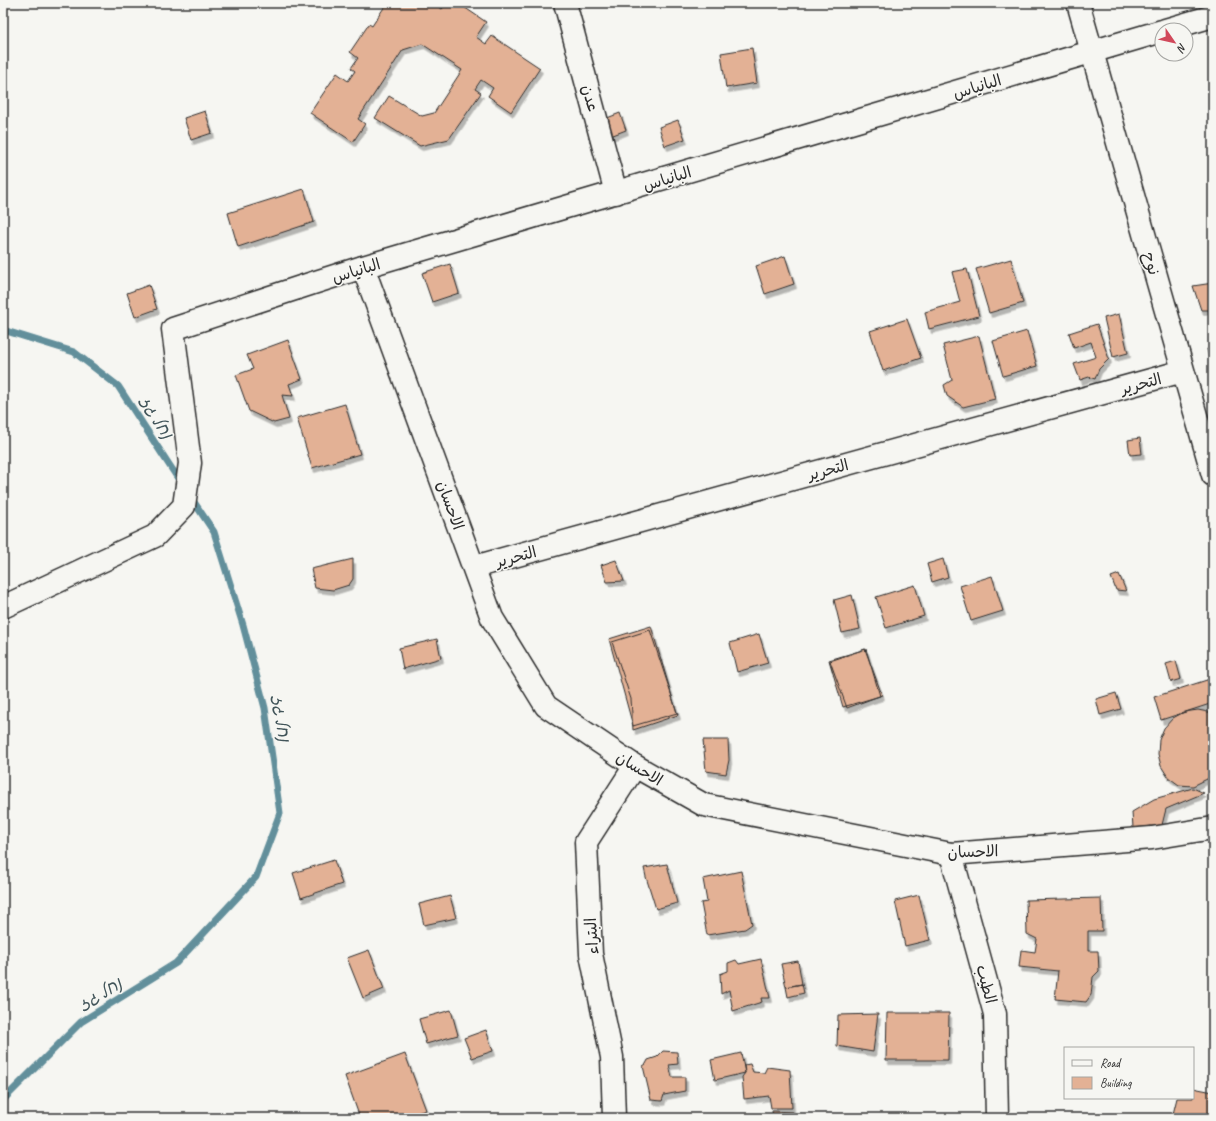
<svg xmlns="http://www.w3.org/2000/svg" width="1216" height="1121" viewBox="0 0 1216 1121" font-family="Caveat,'Playpen Sans Arabic','Playpen Sans Hebrew',sans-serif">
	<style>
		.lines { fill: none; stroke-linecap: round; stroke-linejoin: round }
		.stream { stroke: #628f9b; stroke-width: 7 }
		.building { fill: #e3b195; stroke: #2b2b2b; filter: url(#shadow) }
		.minor-casing { stroke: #2b2b2b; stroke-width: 25 }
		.tertiary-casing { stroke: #2b2b2b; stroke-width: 25 }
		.minor { stroke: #f6f6f2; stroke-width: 22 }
		.tertiary { stroke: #f6f6f2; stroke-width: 22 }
		.labels { text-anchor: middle; stroke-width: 3; stroke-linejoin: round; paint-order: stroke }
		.street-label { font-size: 16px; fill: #2b2b2b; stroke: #f6f6f2 }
		.water-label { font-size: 17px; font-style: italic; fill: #42555a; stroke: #f6f6f2 }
	</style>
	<defs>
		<filter id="shadow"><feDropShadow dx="2.5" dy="4.5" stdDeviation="0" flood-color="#0004"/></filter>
	</defs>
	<rect width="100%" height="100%" fill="#f6f6f2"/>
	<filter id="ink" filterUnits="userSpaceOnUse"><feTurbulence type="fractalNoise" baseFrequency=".025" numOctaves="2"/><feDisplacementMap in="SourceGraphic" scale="8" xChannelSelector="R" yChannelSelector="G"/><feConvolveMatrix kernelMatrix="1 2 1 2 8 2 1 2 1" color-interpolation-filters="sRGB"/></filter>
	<g filter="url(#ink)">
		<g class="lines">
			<path class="stream" d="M3,330L74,352L118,386L181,483
				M3,1100L81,1022L176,963L256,877L280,813L265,708L243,625L214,532L190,496"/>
		</g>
		<path class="building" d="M387,3H433L442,9L447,3H458L486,22L476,37L486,44L492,36L540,68L511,112L488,96L493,88L481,80L475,89L481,93L449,139L420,146L375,118L389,96L422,116L434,113L462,70L422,44L403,50L358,119L365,124L353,142L310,113L337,73L348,81L355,71L351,68L358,58L350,52L369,24L372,26Z
			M752,48L757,83L726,88L721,53Z
			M205,111L212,133L191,140L184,118Z
			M620,113L626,130L608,137L602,120Z
			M678,120L685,139L665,146L659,127Z
			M304,189L314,222L238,247L228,213Z
			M785,256L794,284L765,294L756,266Z
			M1011,259L1023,303L989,313L976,269Z
			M450,264L459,293L432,302L422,273Z
			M967,269L979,316L929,329L925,312L960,302L952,272Z
			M1213,283V318L1210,310H1201L1193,286Z
			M149,285L157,309L135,317L127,293Z
			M1119,314L1128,353L1113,357L1104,318Z
			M907,319L921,358L883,371L870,331Z
			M1097,324L1109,359L1099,369L1095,379L1089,377L1080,380L1074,364L1096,357L1091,342L1074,348L1069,333Z
			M1027,331L1037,366L1003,376L993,341Z
			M979,336L995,399L963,407L947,396L944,385L952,380L943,345Z
			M288,340L302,379L289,384L293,396L282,395L289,419L274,423L249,411L236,375L253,369L247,355Z
			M1213,348V376L1207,349Z
			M345,404L360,454L312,468L297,418Z
			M1140,438L1142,454L1130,455L1128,440Z
			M353,559V579L349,585L333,590L315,588L311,569Z
			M943,559L948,577L932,582L927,564Z
			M616,560L624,581L607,582L601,565Z
			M1119,574L1126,591L1116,590L1111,577Z
			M992,576L1003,611L971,621L960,586Z
			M915,585L924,616L886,628L876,597Z
			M852,595L860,629L842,633L834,600Z
			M651,626L677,713L633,726L609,639Z
			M650,630L678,715L633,730L631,699L612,642Z
			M759,634L768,663L737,672L730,643Z
			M437,639L441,658L403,669L399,648Z
			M865,649L882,695L847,708L830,661Z
			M866,649L880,696L843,707L829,660Z
			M1176,661L1181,679L1171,682L1166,664Z
			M1213,678V703L1161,720L1154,697Z
			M1116,693L1121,709L1100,715L1096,699Z
			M1198,710L1213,713V776L1193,786L1179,785L1168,777L1161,766L1158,754L1159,740L1164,728L1173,718L1184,712Z
			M703,740H728L729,760L726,774L706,771Z
			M1193,788L1204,793L1166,809L1162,825L1133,828L1132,812L1154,799Z
			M334,860L342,884L301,898L293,873Z
			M667,864L677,903L656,909L646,877L644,868Z
			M741,871L752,924L745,929L707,935L701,903L707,902L703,879Z
			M919,895L930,940L905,946L895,901Z
			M450,896L456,918L424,925L419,904Z
			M1101,898L1102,931H1088V951H1098L1099,971L1093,977L1091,995L1086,1002L1055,999L1058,971L1019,967L1021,950L1035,952L1037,939L1027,934L1026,900Z
			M369,950L384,989L363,998L347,958Z
			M761,959L770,998H761L762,1002L733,1011L729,990L721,994L720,974L728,971V963L736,960L739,964Z
			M798,961L802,984L786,987L781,964Z
			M802,984L804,993L788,997L786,987Z
			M451,1010L458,1035L426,1044L419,1019Z
			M887,1013H949L948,1060H886Z
			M878,1014L873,1052L837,1046L838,1015Z
			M486,1030L493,1051L472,1058L464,1038Z
			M663,1051L677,1052L678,1064L669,1065L672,1077H685V1091L664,1095L662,1101L651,1100L643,1066L646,1064L648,1060L657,1057Z
			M741,1053L745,1073L715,1080L711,1060Z
			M405,1054L426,1110L403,1118H360L345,1076Z
			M750,1064L753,1072L764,1073L767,1067L790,1070L792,1108H771L769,1096L744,1099L742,1077L745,1073L744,1065Z
			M1193,1088L1213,1092V1118H1172L1177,1098H1193Z
			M772,1111L793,1112L794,1118H773Z"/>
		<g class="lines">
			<defs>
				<path id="minor" d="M565,3L616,193
					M1078,3L1213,475
					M474,567L1183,371
					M3,607L155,536L184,506L190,463L173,329L313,283L363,267
					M951,854L995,1014L997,1118
					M614,1118L612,1057L591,954L586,842L635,766"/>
				<path id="tertiary" d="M1165,30L1213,16
					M1162,31L363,267L492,618L546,706L635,766L704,805L951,854L1152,838L1213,828"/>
			</defs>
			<use href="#minor" class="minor-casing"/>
			<use href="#tertiary" class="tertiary-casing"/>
			<use href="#minor" class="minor"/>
			<use href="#tertiary" class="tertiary"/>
		</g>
	</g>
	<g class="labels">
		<g class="street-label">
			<text transform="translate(977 86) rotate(-17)" y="6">البانياس</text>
			<text transform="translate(591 98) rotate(75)" y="6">عدن</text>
			<text transform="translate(667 178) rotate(-17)" y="6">البانياس</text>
			<text transform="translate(1152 263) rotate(74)" y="6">نوح</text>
			<text transform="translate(356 270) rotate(-17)" y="6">البانياس</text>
			<text transform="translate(1141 383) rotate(-15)" y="6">التحرير</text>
			<text transform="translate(828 469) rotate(-15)" y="6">التحرير</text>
			<text transform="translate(451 505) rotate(70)" y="6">الاحسان</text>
			<text transform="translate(516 556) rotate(-15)" y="6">التحرير</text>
			<text transform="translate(640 768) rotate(31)" y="6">الاحسان</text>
			<text transform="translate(973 851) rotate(-2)" y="6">الاحسان</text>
			<text transform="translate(591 936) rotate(-94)" y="6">البتراء</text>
			<text transform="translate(987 984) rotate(75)" y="6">الطيب</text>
		</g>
		<g class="water-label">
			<text transform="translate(156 417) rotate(56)" y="6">נחל גז</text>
			<text transform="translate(281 718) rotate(80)" y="6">נחל גז</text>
			<text transform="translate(100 994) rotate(-32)" y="6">נחל גז</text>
		</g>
	</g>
	<rect width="1216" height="1121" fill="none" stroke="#f6f6f2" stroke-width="16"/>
	<rect x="8" y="8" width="1200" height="1105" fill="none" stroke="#2b2b2b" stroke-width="1.5" filter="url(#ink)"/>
	<rect x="1064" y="1047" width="130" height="52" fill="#f6f6f2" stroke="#a5a5a2"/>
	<rect x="1072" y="1060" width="20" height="6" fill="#f6f6f2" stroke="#a5a5a2"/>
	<text x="1100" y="1067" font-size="12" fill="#2b2b2b">Road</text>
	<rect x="1072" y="1077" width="20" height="12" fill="#e3b195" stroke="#a5a5a2"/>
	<text x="1100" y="1087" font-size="12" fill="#2b2b2b">Building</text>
	<g transform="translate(1174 42) rotate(124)"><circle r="19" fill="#f6f6f2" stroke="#a5a5a2"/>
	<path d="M0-3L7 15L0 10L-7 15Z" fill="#d1495b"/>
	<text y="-6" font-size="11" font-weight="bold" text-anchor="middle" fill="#2b2b2b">N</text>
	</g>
</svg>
